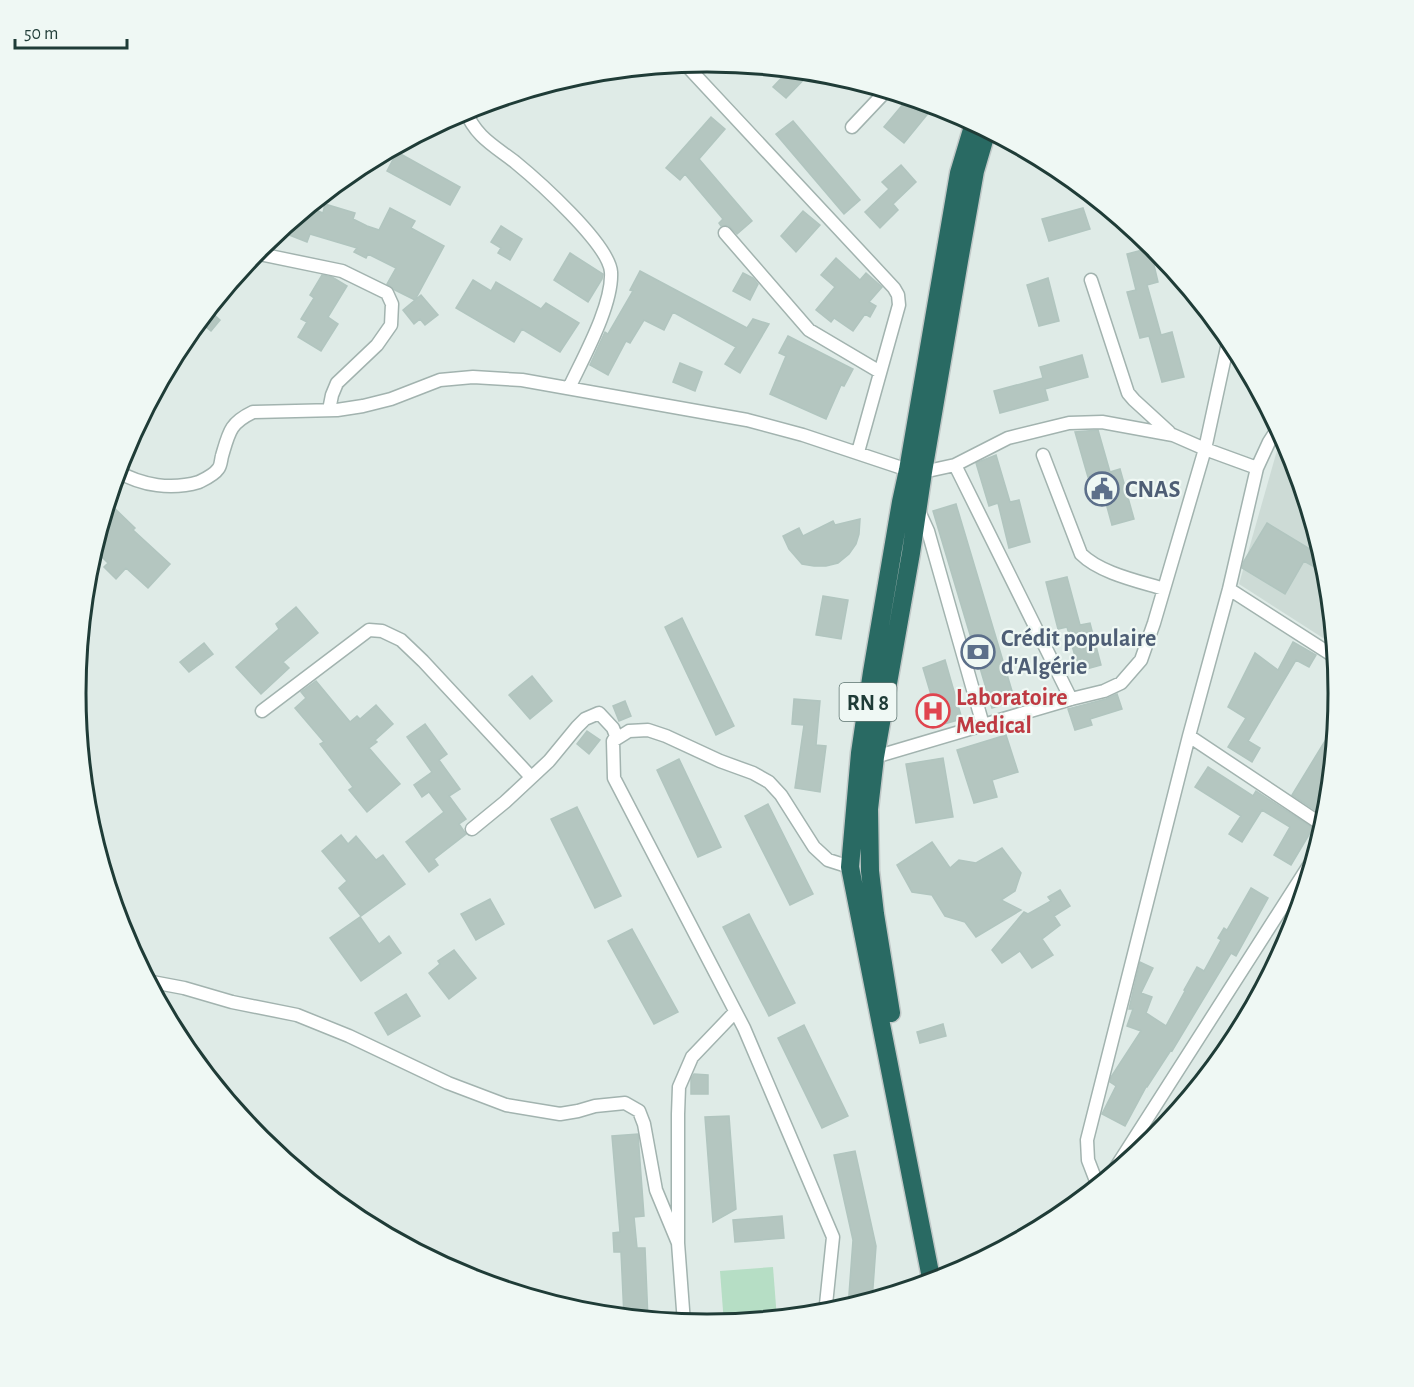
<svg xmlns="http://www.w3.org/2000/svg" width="1414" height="1387" viewBox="0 0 1414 1387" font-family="'Alegreya Sans',sans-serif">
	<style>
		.built { fill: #cddbd6 }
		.green { fill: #b6dec5 }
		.building { fill: #b4c6c0; stroke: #b1c5bf; stroke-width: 1.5 }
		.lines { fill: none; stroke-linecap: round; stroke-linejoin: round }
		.street-casing { stroke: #a2b3af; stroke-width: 15 }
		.highway-casing { stroke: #c0c8c7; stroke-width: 21 }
		.street { stroke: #fff; stroke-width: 12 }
		.highway { stroke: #296a63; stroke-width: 18 }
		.labels { text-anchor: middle; stroke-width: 4.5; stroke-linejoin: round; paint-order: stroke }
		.shield { fill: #eff8f4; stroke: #5d7470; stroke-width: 1.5 }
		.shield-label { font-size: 22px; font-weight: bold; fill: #1f3c37 }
		.service-label { font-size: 24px; font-weight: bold; fill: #4e5e75; stroke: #eff8f4; text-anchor: start }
		.health-label { font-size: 24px; font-weight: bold; fill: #be3a42; stroke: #eff8f4; text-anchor: start }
		.rim { fill: none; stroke: #1f3c37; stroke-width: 3 }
	</style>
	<rect width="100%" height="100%" fill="#dfebe7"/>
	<path class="built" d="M1284,438L1291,452L1327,571L1334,645L1239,584L1278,447Z"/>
	<path class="green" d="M773,1267L777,1319L724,1324L720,1271Z"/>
	<path class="building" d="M789,70L811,72L786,98L773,87Z
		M909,97L935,105L904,143L884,127Z
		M711,117L725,129L699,159L752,221L737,234L728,225L721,226L719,223L723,219L685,174L680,180L666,168Z
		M793,121L860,200L844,214L776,134Z
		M397,152L460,187L450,205L387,171Z
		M901,165L916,182L893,204L898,210L880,228L865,212L889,189L882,182Z
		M325,204L355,213L353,219L367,226L379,230L390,208L415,221L411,228L444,246L415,300L421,295L438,315L425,325L420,319L414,324L403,310L415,300L395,290L387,284L396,268L368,254L366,258L354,252L357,248L310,234L307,242L279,231L308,207L323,213Z
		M1083,208L1090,229L1049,241L1042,219Z
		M803,211L820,225L796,252L781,236Z
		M501,226L522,239L510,260L498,253L501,248L491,242Z
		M1150,248L1158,282L1147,285L1161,335L1172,332L1184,377L1162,382L1149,336L1140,338L1127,292L1136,290L1127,254Z
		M570,253L603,274L602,279L588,302L554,280Z
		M836,258L860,280L866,273L882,287L869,302L876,306L870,317L865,314L853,331L834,318L831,322L816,310L835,287L821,275Z
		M640,271L747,328L753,319L769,324L740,373L725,364L736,347L673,312L664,330L644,320L630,343L626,341L608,375L590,365L605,332L608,334L633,291L630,290Z
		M743,273L753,278L758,284L750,300L733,291Z
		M322,275L332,277L347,286L328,317L338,324L321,351L298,337L307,322L301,319L314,298L310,295Z
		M1048,278L1059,321L1039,326L1027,285Z
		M473,280L491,291L496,282L541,309L546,303L579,323L560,352L522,329L514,342L456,308Z
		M211,312L220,320L211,331L201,323Z
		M788,336L853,369L844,386L841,385L826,419L770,394L786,356L779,353Z
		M1082,355L1088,377L1045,389L1048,400L1000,413L994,391L1043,378L1040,367Z
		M680,363L702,372L695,391L673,382Z
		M1098,430L1110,472L1120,469L1134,519L1112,525L1098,474L1088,477L1075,432Z
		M996,455L1010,502L1019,500L1030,542L1009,548L998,503L989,506L976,463Z
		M108,502L135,528L133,530L170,564L148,588L126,568L116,579L104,567L108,563L94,549Z
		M956,504L1015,701L992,708L933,511Z
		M860,519L859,534L856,544L849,554L838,563L826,566H814L802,564L789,549L783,536L799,528L803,536L833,521L835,525Z
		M1267,523L1323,557L1327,574L1304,561L1285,594L1242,568L1244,561Z
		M1067,577L1080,625L1090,623L1101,665L1079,671L1067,627L1058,629L1046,582Z
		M823,596L848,600L841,639L816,635Z
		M296,607L318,633L283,662L289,668L261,694L236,667L279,629L276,624Z
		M682,618L734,726L716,735L665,627Z
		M1293,642L1316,655L1309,667L1296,660L1248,741L1260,748L1252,762L1228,747L1246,718L1228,707L1255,653L1278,670Z
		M204,643L213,654L189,672L180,662Z
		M945,660L962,719L940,725L923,668Z
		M532,676L552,701L530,719L509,695Z
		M316,681L350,722L357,716L360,719L376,705L393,724L375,740L377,742L369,748L400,784L367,812L349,790L353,787L320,744L324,742L295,708L306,698L301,692Z
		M1117,694L1122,709L1090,719L1092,725L1075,730L1068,709L1106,699Z
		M794,699L820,701L816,745L826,746L820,792L795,788L804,725L792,724Z
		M625,701L631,716L619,721L613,706Z
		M1336,723L1328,803L1321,814L1292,795Z
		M425,724L447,754L439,760L460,789L449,796L466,819L459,824L466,834L434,859L438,865L429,872L406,842L444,812L429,792L422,797L414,785L432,772L407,737Z
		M587,731L600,740L589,754L577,744Z
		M1006,735L1018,772L992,780L997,797L974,803L957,750Z
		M943,758L953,817L916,823L906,764Z
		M679,759L721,847L698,857L657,770Z
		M1208,767L1253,796L1256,791L1313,828L1291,865L1274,855L1290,827L1262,810L1242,842L1229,834L1241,816L1195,787Z
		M768,804L813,894L790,905L745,816Z
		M577,807L621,896L595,908L551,819Z
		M341,835L348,844L356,836L376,860L383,855L405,884L361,916L339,888L347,881L322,851Z
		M932,842L950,868L959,860L976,863L1002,848L1021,873L1015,891L1001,900L1021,910L976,937L965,922L945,916L932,895L912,892L897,865Z
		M1251,888L1268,898L1236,956L1231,953L1172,1051L1171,1050L1147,1087H1146L1125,1126L1102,1114L1116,1086L1110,1082L1111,1077L1141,1031L1127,1026L1133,1009H1129L1140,962L1153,968L1141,993L1152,997L1146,1013L1166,1026L1185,991L1184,990L1197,967L1204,971L1221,940L1218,938L1224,928L1227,930Z
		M1060,890L1070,906L1054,916L1060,925L1042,939L1053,955L1032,968L1020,951L1002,963L992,950L1024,912L1028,914L1051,901L1048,897Z
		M490,899L504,924L476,940L461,914Z
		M749,914L795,1003L769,1016L723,927Z
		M360,917L379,944L389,936L401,953L361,981L330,938Z
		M632,929L678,1012L654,1024L608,941Z
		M454,950L476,978L449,999L429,973L440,964L438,961Z
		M406,994L420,1016L388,1035L375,1013Z
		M943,1024L946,1036L920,1043L917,1032Z
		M804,1025L848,1116L822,1128L778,1038Z
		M694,1074L708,1075V1094H691V1079Z
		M729,1116L736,1209L713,1222L705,1117Z
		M638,1134L644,1216L634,1217L637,1248H645L648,1320L624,1317L621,1252H614L613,1233L620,1232L612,1136Z
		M855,1151L876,1246L872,1301L848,1308L853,1240L834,1155Z
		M782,1216L784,1238L735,1242L733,1220Z"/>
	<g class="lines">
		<defs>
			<path id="street" d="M685,64L894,288L898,295L899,305L858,452
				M465,110C476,137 493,145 515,162C537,180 609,244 611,272C613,305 583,358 569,388
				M852,127L886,91
				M725,233L809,330L880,372
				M255,253L342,271L387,293L392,304L391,325L377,345L337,383L332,395L329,410
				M1091,280L1128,393L1134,400L1169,432
				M1043,455L1081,554C1100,573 1138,581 1164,589
				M955,465L1071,699
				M117,471C142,486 172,490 199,482C205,479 214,475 218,469C221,466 221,459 222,456C229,432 230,423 253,412L337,410L363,406L391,399L440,380L473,377L522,380L747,420L803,435L908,470L923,472L955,465L1008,438L1069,423L1102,422L1173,435L1205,449L1257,468
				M918,509L928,531L983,725
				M1229,589L1335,657
				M262,711L369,630L382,631L401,640L423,661L531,777
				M1189,736L1324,826
				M875,757L1071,699L1104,691L1121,683L1141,660L1154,623L1205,449L1229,338
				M472,829L505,802L549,761L577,727L585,719L599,713L613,728L616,736L613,741
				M147,981L184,988L232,1002L297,1015L349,1036L448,1083L506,1105L560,1114L578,1111L595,1106L625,1103L639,1111L644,1124L656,1190L678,1243
				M1111,1175L1315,856
				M1098,1186L1088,1160L1087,1140L1189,736L1229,589L1257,468L1269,442L1278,428
				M825,1314L833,1237L744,1028L614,778L613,741L629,731L648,730L666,736L720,761L753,773L769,782L781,795L814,847L828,860L850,867
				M684,1323L678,1243V1114L679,1087L692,1057L735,1012"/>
			<path id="highway" d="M891,1013L875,914L870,871L869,809L875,757L911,553L923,472L959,261L975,171L987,130
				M932,1283L850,867L860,753L872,672L901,502L908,470L959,173L974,123"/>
		</defs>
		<use href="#street" class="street-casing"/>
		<use href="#highway" class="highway-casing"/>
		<use href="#street" class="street"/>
		<use href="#highway" class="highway"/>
	</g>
	<defs>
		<symbol id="civic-ring" viewBox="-11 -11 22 22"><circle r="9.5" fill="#eff8f4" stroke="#5c6f8a" stroke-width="1.5"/><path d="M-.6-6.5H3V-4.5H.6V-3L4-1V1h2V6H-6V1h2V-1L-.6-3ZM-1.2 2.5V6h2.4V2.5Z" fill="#5c6f8a"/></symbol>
		<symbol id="bank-ring" viewBox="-11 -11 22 22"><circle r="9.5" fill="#eff8f4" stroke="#5c6f8a" stroke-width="1.5"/><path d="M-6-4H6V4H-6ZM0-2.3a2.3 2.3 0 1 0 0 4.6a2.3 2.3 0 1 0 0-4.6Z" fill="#5c6f8a"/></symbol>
		<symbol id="hospital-ring" viewBox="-11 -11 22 22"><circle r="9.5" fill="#eff8f4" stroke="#e0444e" stroke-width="1.5"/><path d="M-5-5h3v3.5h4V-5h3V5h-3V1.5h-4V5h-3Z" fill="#e0444e"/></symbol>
	</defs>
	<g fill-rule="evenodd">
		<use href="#civic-ring" x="1083" y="470" width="38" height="38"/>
		<use href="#bank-ring" x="959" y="633" width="38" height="38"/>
		<use href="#hospital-ring" x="914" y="692" width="38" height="38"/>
	</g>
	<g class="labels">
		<rect class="shield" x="839.5" y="683" width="57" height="38" rx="4.5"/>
		<g class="shield-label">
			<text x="868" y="710">RN 8</text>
		</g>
		<g class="service-label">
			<text x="1125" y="497">CNAS</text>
			<text x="1001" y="646">Crédit populaire<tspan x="1001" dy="28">d'Algérie</tspan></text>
		</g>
		<g class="health-label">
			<text x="956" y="705">Laboratoire<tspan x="956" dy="28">Medical</tspan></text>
		</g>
	</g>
	<path d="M0 0H1414V1387H0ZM86 693a621 621 0 1 1 1242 0a621 621 0 1 1-1242 0Z" fill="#eff8f4" fill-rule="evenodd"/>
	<path class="rim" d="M86 693a621 621 0 1 1 1242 0a621 621 0 1 1-1242 0Z"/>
	<path d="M15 39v9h112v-9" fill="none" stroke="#1f3c37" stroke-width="3"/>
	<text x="24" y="39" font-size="18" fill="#1f3c37" stroke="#eff8f4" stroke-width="4.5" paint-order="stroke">50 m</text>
</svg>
